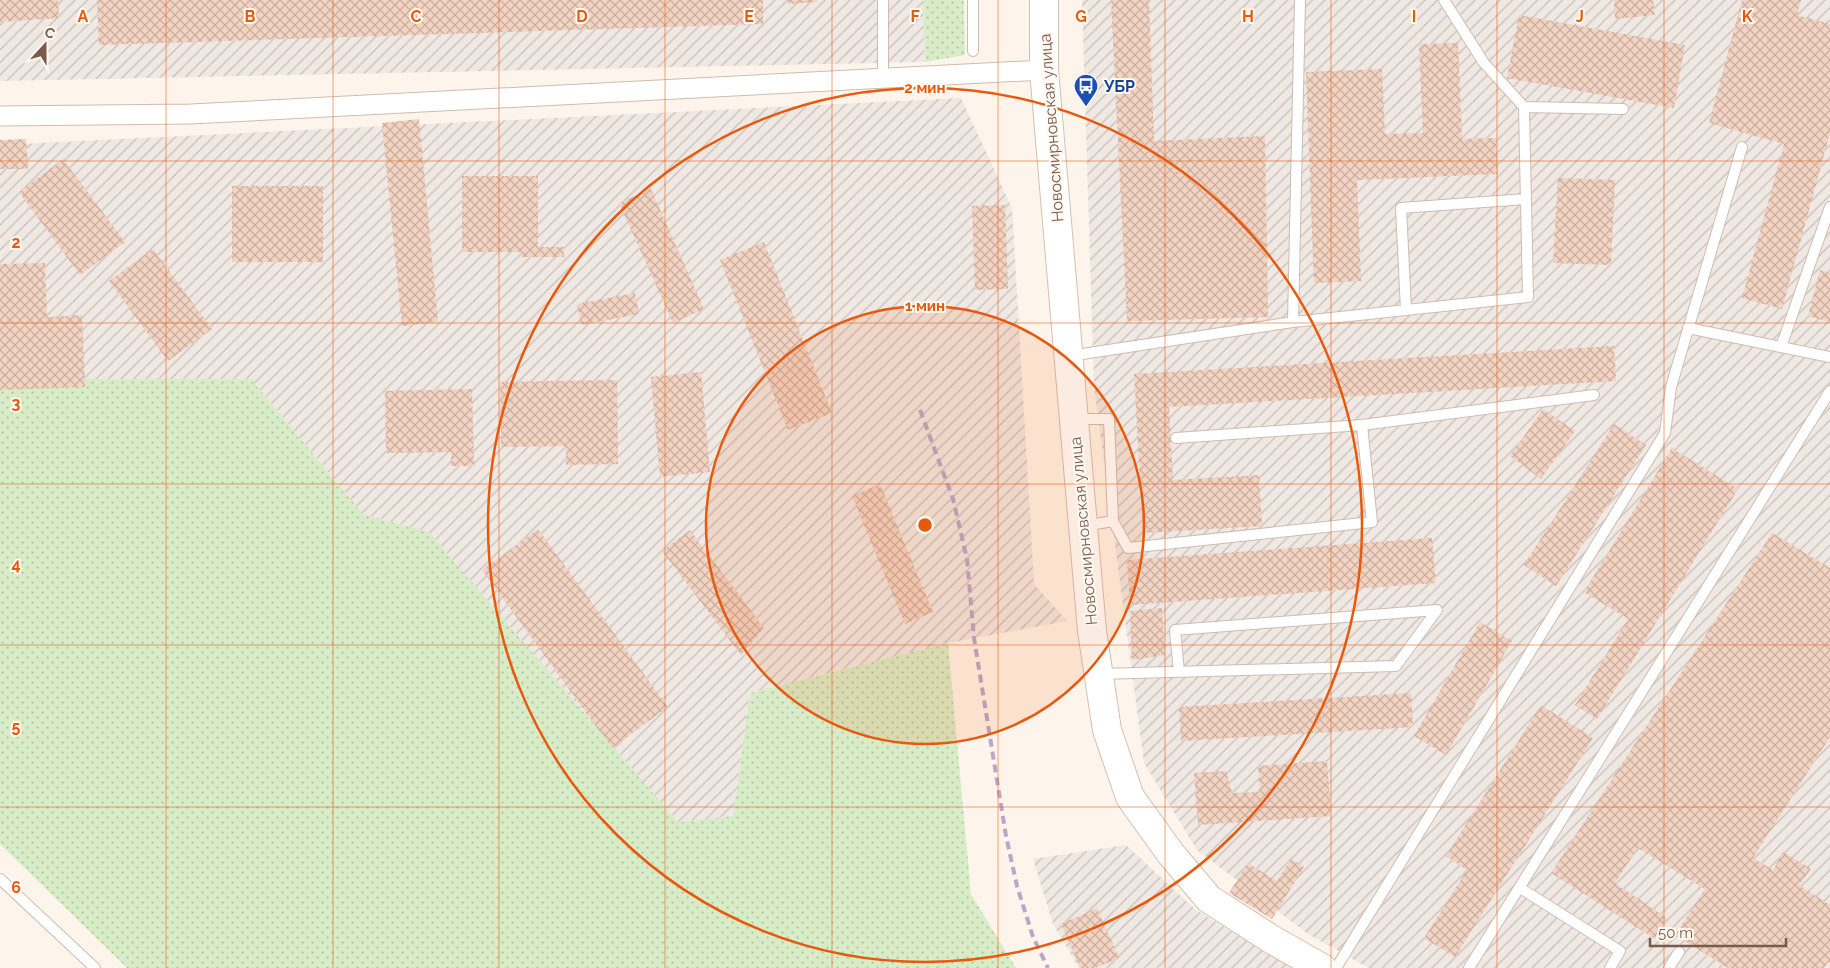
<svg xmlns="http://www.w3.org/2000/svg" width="1830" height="968" viewBox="0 0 1830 968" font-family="Raleway,sans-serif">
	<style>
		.industrial { fill: url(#industrial-furrows) }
		.grass { fill: url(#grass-dots) }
		.building { fill: url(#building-cross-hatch) }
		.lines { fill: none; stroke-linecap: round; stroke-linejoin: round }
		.lane-casing { stroke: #d0bcaf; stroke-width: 12 }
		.street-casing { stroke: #d0bcaf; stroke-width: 21 }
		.secondary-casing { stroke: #d6bfaf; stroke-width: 30 }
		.lane { stroke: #fff; stroke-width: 10 }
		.street { stroke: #fff; stroke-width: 19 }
		.secondary { stroke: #fff; stroke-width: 28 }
		.rail { stroke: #b8a7c9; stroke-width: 4; stroke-dasharray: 8 5; stroke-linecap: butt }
		.grid { fill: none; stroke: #e8590c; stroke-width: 1; stroke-opacity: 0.55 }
		.ring { fill: none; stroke: #e8590c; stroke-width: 2.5 }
		.labels { text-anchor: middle; stroke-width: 4; stroke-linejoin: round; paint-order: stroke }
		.transit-label { font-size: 16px; font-weight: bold; fill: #164399; stroke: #fff9f2; text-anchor: start }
		.street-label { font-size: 16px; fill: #795a4d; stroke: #fff9f2 }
		.grid-label { font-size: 16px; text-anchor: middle; font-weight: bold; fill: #e8590c; stroke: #fff9f2; stroke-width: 4; stroke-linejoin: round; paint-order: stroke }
		.centre { fill: #e8590c; stroke: #fff9f2; stroke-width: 2.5 }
		.ring-label { font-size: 15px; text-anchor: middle; font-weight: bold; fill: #e8590c; stroke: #fff9f2; stroke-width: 4; stroke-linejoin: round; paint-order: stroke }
	</style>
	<defs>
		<pattern id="industrial-furrows" width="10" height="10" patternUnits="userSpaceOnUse" patternTransform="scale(1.25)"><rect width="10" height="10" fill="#efe8e3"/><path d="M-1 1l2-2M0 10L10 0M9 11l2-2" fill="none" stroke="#c6bfba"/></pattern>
		<pattern id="grass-dots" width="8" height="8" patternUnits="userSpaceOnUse" patternTransform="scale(1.25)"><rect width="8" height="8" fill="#d8ecc8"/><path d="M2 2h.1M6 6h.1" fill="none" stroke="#b4c2a5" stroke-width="1.8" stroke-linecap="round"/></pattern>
		<pattern id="building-cross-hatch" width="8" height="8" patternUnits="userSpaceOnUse" patternTransform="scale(1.25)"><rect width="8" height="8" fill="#f3d3c2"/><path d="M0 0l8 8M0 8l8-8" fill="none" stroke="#caaea0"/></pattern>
	</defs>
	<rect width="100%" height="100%" fill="#fdf5eb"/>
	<path class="industrial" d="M0,0H923L925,62L0,81Z
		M1082,0H1830V968H1369L1308,934L1197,850L1144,763L1094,386Z
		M961,98L1012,208L1034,584L1067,621L948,643L750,693L733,816L678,822L429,532L363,514L251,379H0V145Z
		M1126,845L1196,910L1293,968H1079L1053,924L1033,859Z"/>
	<path class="grass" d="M923,0H964L965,55L925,62Z
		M0,379H251L363,514L429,532L678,822L733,816L750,693L948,643L971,894L1016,968H127L0,844Z"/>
	<path class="building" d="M0,0H58L59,18L0,22Z
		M97,0H763V24L99,45Z
		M788,0H817V2L788,4Z
		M1111,0H1149L1154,141L1265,136L1268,317L1127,321Z
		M1614,0H1653L1655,15L1615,19Z
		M1742,0H1801L1797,15L1830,24V133L1782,309L1742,298L1784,144L1709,123Z
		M1519,15L1685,45L1674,108L1507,78Z
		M1458,43L1462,139L1496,138L1498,174L1357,180L1361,281L1314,283L1306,72L1382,69L1385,134L1423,133L1419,44Z
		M419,119L438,322L402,326L382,123Z
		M26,139L28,169H0V140Z
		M63,159L125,242L80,275L19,192Z
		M462,176H538V247H564V257H522L520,252H462Z
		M1558,178L1615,180L1611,265L1553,263Z
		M232,186H323V262H232Z
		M651,189L704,309L673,323L619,203Z
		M1005,205L1008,289L975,290L972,206Z
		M764,242L832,413L788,430L720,260Z
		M153,249L212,329L168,361L109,281Z
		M45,263L47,317L82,315L85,387L0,390V264Z
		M1820,270L1830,273V322L1808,316Z
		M635,293L639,314L581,325L577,304Z
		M1614,346L1616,381L1169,407L1173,480L1259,475L1262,526L1143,533L1134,374Z
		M701,372L710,472L660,477L651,377Z
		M617,380L618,464L566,465V446L501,447L500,382Z
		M472,389L474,466H451V452L386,453L385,391Z
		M1543,409L1575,431L1541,479L1510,456Z
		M1614,424L1646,445L1556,586L1524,565Z
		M1672,448L1738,489L1597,719L1575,705L1628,619L1584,592Z
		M880,484L933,612L905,624L852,496Z
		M538,529L668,707L612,748L482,570Z
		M690,530L764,628L741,655L662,551Z
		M1772,533L1830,568V737L1753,858L1773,870L1783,852L1811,869L1799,885L1830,905V963L1828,962L1824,968H1728L1675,935L1705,889L1638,848L1615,883L1667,918L1655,939L1551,873Z
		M1432,538L1436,583L1130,605L1127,560Z
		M1162,608L1165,655L1132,660L1130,611Z
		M1480,622L1512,641L1446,755L1414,736Z
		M1411,693L1413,727L1181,741L1179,707Z
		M1541,705L1593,738L1455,957L1424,938L1467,870L1446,856Z
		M1327,761L1331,816L1198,825L1194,773L1226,771L1232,793L1260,792L1258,766Z
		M1291,859L1304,867L1272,919L1229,893L1248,863L1277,881Z
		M1097,908L1119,958L1095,968H1080L1061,924Z"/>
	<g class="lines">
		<defs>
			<path id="lane" d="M883,0V79
				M973,51V0
				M1524,107L1623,109
				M1406,310L1401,208L1526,199
				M1293,322L1528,297L1524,107L1484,63L1444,0
				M1688,328L1830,357
				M1781,347L1830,207
				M1069,356L1293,322L1300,0
				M1075,419H1109L1113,521L1084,526
				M1176,438L1362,425L1594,395
				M1113,521L1128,548L1372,522L1362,425
				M1099,674L1396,666L1437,610L1175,630L1179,672
				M0,879L95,968
				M1520,888L1620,951L1610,968
				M1336,968L1665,433L1671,387L1742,147
				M1469,968L1830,391
				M1669,968L1679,952"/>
			<path id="street" d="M0,116L191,114L1044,70"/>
			<path id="secondary" d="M1044,0V70L1092,631L1107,730L1130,797L1171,854L1209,899L1271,939L1322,968"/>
		</defs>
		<use href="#lane" class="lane-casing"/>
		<use href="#street" class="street-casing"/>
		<use href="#secondary" class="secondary-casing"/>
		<use href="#lane" class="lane"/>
		<use href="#street" class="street"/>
		<use href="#secondary" class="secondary"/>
		<path class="rail" d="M920,410L953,499L967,559L974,638L1006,836L1017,886L1033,937L1048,968"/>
	</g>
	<path class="grid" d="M166,0V968M333,0V968M499,0V968M665,0V968M832,0V968M998,0V968M1165,0V968M1331,0V968M1497,0V968M1664,0V968M0,161H1830M0,323H1830M0,484H1830M0,645H1830M0,807H1830"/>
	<circle cx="925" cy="525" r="219" fill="#e8590c" fill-opacity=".12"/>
	<g class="ring">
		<circle cx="925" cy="525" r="219"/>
		<circle cx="925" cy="525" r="437"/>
	</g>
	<defs>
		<symbol id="bus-pin" viewBox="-11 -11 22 30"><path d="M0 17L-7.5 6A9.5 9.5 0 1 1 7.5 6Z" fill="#1a4fb4" stroke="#fff9f2"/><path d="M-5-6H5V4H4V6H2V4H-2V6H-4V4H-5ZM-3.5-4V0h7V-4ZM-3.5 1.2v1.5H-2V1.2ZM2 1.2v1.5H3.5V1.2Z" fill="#fff"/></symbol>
	</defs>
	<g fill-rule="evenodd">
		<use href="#bus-pin" x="1072" y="72" width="28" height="38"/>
	</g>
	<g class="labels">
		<g class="transit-label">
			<text x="1104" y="92">УБР</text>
		</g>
		<g class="street-label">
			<text transform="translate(1051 128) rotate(-94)" y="6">Новосмирновская улица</text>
			<text transform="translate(1083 531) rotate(-95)" y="6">Новосмирновская улица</text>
		</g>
	</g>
	<g class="grid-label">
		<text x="83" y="22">A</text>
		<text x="250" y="22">B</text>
		<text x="416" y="22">C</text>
		<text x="582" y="22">D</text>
		<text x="749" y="22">E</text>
		<text x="915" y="22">F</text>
		<text x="1081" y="22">G</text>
		<text x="1248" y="22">H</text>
		<text x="1414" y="22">I</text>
		<text x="1580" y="22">J</text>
		<text x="1747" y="22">K</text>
		<text x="16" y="248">2</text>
		<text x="16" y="409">3</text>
		<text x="16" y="570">4</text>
		<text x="16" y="732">5</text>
		<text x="16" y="893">6</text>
	</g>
	<circle cx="925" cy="525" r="8" class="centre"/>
	<g class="ring-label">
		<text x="925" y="93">2 мин</text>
		<text x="925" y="311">1 мин</text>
	</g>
	<g transform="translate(45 45) rotate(21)" stroke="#fff9f2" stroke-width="4" paint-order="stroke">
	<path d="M0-4L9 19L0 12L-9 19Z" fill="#795a4d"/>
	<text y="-8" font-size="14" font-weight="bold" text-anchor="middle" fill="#795a4d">С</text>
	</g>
	<path d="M1650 938v8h136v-8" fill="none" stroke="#795a4d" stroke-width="2.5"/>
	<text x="1658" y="938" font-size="15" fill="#795a4d" stroke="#fff9f2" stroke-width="4" paint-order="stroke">50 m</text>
</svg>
